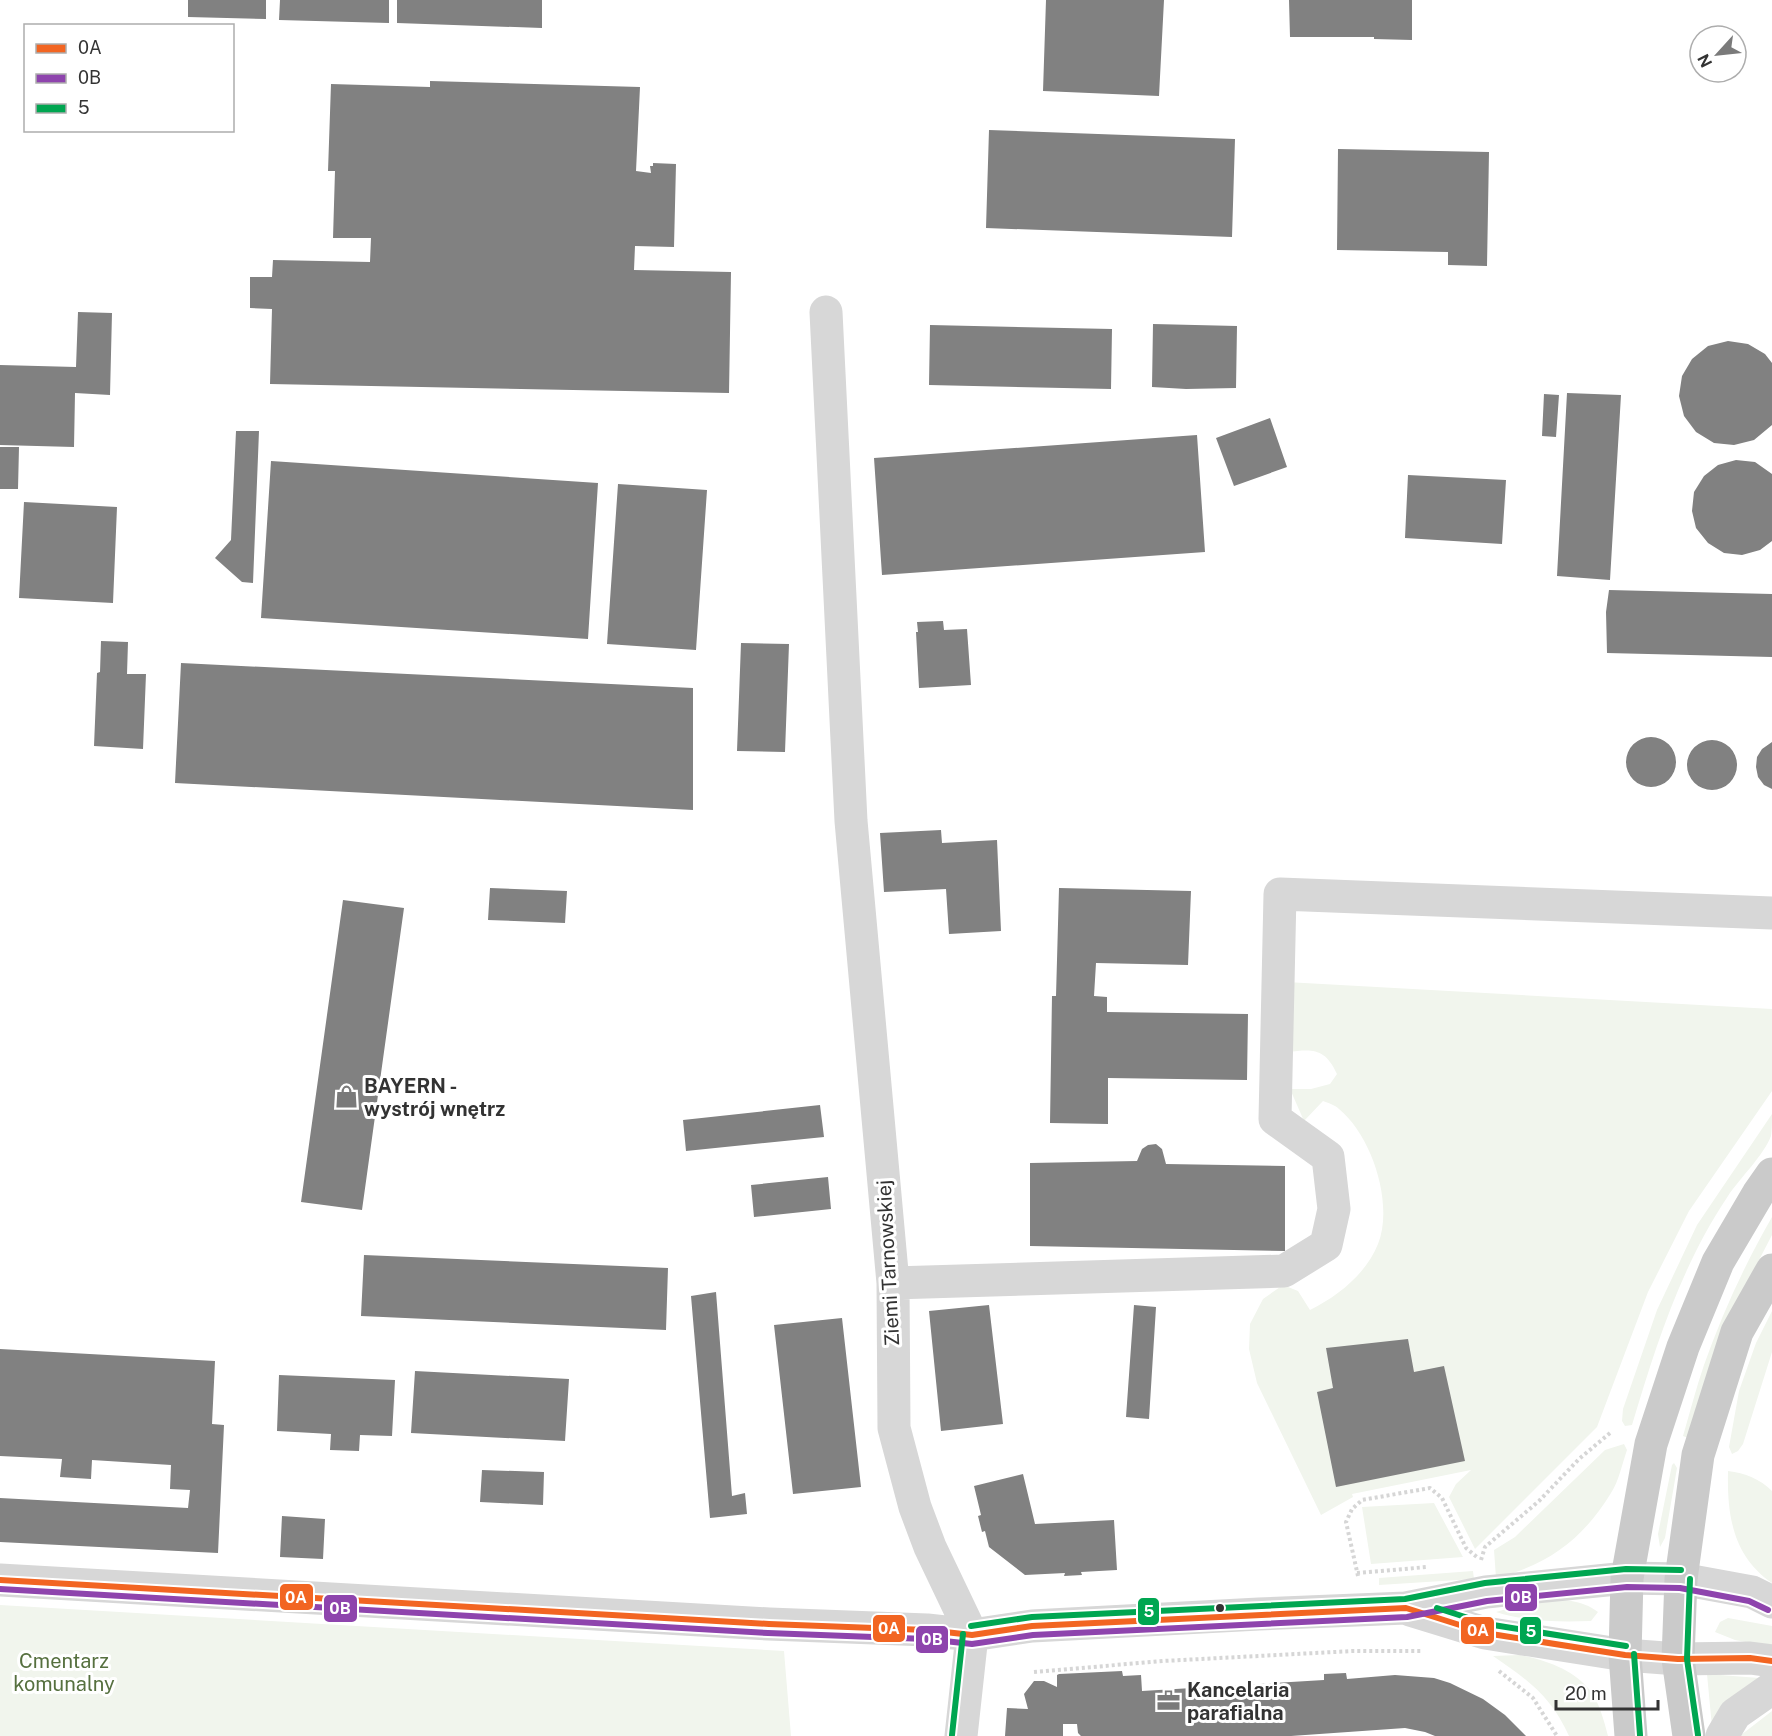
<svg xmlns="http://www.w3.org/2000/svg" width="1772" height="1736" viewBox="0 0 1772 1736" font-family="'Public Sans',sans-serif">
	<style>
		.green { fill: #f1f5ed }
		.building { fill: #818181 }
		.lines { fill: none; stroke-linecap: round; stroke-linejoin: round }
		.path { stroke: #d6d6d6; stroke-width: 4; stroke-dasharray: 3 3; stroke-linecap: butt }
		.minor { stroke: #d7d7d7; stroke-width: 33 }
		.major { stroke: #cacaca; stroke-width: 33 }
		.bus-1-casing { stroke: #fff; stroke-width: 10 }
		.bus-2-casing { stroke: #fff; stroke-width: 10 }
		.bus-3-casing { stroke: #fff; stroke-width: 10 }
		.bus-1 { stroke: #f26522; stroke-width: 6 }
		.bus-2 { stroke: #8e44ad; stroke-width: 6 }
		.bus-3 { stroke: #00a651; stroke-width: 6 }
		.bus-dot { fill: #333; stroke: #fff; stroke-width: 2 }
		.labels { text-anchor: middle; stroke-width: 6; stroke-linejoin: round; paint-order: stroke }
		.poi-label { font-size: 20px; font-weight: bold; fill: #333; stroke: #fff; text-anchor: start }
		.street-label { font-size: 20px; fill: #333; stroke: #fff }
		.park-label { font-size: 20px; fill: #56703f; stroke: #fff }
		.line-badge { stroke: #fff; stroke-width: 2 }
		.badge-label { font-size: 16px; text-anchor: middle; font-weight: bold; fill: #fff }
	</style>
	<rect width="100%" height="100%" fill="#fff"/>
	<path class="green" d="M1286,982L1772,1009V1091L1689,1211L1648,1292L1597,1427L1475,1549L1449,1497L1456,1484L1471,1470L1352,1494L1353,1497L1321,1515L1257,1383L1249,1349L1250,1324L1263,1299L1283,1285L1298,1291L1310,1310C1338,1296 1366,1274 1378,1244C1394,1204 1372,1136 1339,1109C1335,1105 1328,1103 1323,1101L1304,1121L1290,1089H1311L1330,1084L1337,1074C1325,1048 1313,1049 1288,1052Z
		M1772,1114C1772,1120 1772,1130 1771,1136C1764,1155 1740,1178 1728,1196C1681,1266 1656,1345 1632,1425L1625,1426L1622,1421L1623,1409L1657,1310L1697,1225Z
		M1772,1217V1235L1745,1287L1688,1438L1683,1436C1690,1412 1696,1388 1704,1365C1722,1314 1745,1264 1772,1217Z
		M1772,1311V1352L1743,1444L1738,1451L1732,1454L1729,1447L1739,1391L1756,1343Z
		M1624,1444L1627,1450C1622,1464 1619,1481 1611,1493C1583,1539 1548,1565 1496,1578L1494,1550L1515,1537L1605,1450Z
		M1674,1463L1677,1468L1665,1538L1660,1547L1658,1534L1672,1465Z
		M1728,1471C1745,1473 1760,1479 1772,1491V1583C1733,1556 1727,1516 1728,1471Z
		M1434,1503L1463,1557L1371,1564L1362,1507Z
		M1473,1571L1474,1579L1379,1585V1578Z
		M1542,1599C1563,1600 1581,1599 1598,1612L1591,1621C1560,1622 1526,1622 1496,1612Z
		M0,1605L784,1651L791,1736H0Z
		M1728,1618L1772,1626V1647L1735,1640L1715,1632L1720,1622Z
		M1520,1655C1544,1660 1570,1668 1588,1688C1599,1700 1604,1721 1608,1736H1569C1551,1696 1528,1680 1493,1656Z
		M1707,1674L1772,1679L1712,1727Z
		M1772,1711V1736H1741V1735Z"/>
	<path class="building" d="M188,0H266V19L188,17Z
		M280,0H389V23L279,20Z
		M397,0H542V28L397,23Z
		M1046,0H1164L1159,96L1043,91Z
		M1289,0H1412V40L1374,39V37H1290Z
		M430,81L640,87L636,171L651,173L650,166H653V163L676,164L674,247L635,246L634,270L731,272L729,393L270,384L272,309L250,308V277H272L273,260L370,262L371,238H333L335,171H328L331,84L430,87Z
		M989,130L1235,139L1232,237L986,228Z
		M1338,149L1489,152L1487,266L1448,265V252L1337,250Z
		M78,312L112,313L110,395L75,393L74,447L0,445V365L76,367Z
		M1153,324L1237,326L1236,388L1186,389L1152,387Z
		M930,325L1112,329L1111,389L929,385Z
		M1728,341L1748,344L1765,354L1772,363V425L1754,440L1734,445L1714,443L1696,432L1684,416L1679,396L1682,376L1692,359L1708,346Z
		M1567,393L1621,395L1610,580L1557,576Z
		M1544,394L1559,395L1556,437L1542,436Z
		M1270,418L1287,467L1234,486L1216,438Z
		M236,431H259L253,583L242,582L215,558L231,540Z
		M1197,435L1205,552L882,575L874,458Z
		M0,447H19L18,489H0Z
		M1736,460L1755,462L1772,474V541L1760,550L1742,555L1724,553L1708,543L1696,528L1692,511L1694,492L1704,476L1718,465Z
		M271,461L598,483L588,639L261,618Z
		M1408,475L1506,480L1502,544L1405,538Z
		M618,484L707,490L696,650L607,644Z
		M24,502L117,507L113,603L19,598Z
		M1609,590L1772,594V657L1607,653L1606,612Z
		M943,621L944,630L967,629L971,685L919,688L916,632H918L917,622Z
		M101,641L128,642L127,674H146L143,749L94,746L97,673L100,672Z
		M741,643L789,644L785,752L737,751Z
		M181,663L693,688V810L175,783Z
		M1626 762a25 25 0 1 1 50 0a25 25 0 1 1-50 0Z
		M1687 765a25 25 0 1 1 50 0a25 25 0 1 1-50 0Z
		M1772,742V789L1764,785L1758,777L1756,767L1757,757L1762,749Z
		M941,830L942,843L997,840L1001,931L949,934L946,889L884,892L880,833Z
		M490,888L567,891L565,923L488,920Z
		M1059,888L1191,891L1188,965L1096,963L1094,996L1107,997V1012L1248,1014L1247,1080L1108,1078V1124L1050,1123L1052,996H1056Z
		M343,900L404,908L362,1210L301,1202Z
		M820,1105L824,1137L686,1151L683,1120Z
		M1156,1144L1162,1149L1166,1164L1285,1166V1251L1030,1246V1163L1137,1161L1142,1149L1148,1145Z
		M828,1177L831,1209L754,1217L751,1185Z
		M364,1255L668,1268L666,1330L361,1316Z
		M716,1292L732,1496L745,1493L747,1514L710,1518L691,1296Z
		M989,1305L1003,1424L941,1431L929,1311Z
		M1134,1305L1156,1307L1149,1419L1126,1417Z
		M842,1318L861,1487L793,1494L774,1325Z
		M1408,1339L1414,1372L1444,1366L1465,1461L1336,1487L1317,1392L1333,1388L1326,1348Z
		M0,1349L215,1361L212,1424L224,1425L218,1553L0,1542V1498L188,1508L190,1490L170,1489L171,1465L92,1460L91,1479L60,1477L62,1459L0,1456Z
		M415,1371L569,1379L565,1441L411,1433Z
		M279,1375L395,1380L392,1436L360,1435L359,1451L330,1450L331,1434L277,1431Z
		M482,1470L544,1472L543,1505L480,1502Z
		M1023,1474L1035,1524L1114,1520L1117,1570L1081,1572L1082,1575L1064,1576L1065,1573L1025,1575L989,1547L985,1531L982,1532L978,1516L981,1515L974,1486Z
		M282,1516L325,1519L323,1559L280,1557Z
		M1122,1671L1123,1676L1141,1675L1142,1691L1324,1680V1674L1346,1673L1347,1679L1395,1675L1434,1678L1450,1683L1483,1699L1505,1715L1526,1736H1435L1425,1732L1405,1728L1291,1736H1081L1078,1733L1077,1724H1063V1736H1005L1007,1708L1028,1709L1024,1694L1034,1681H1044L1057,1687V1675L1059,1674Z"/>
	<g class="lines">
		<path class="path" d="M1481,1560L1485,1547L1539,1501L1579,1459L1610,1433
			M1357,1573L1427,1567
			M1358,1576L1346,1522L1352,1509L1362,1500L1430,1488L1442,1498L1466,1548L1478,1558
			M1499,1671L1533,1698L1557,1736
			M1034,1672L1163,1661L1353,1651H1422"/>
		<path class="minor" d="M826,312L851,821L893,1283L894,1428L915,1507L930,1547L972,1635
			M893,1283L1284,1271L1326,1245L1334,1209L1328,1157L1275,1119L1280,894L1772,913
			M0,1580L769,1624L927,1630L972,1635L1032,1626L1259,1614L1406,1608L1486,1592L1627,1578L1681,1579L1752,1592L1772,1602
			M1410,1610L1485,1633L1625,1655L1678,1659L1750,1658L1772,1661
			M961,1736L972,1635
			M1722,1736L1735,1714L1772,1688"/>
		<path class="major" d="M1631,1736L1625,1655L1627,1578L1651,1444L1683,1347L1718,1262L1758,1194L1772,1174
			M1689,1736L1678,1659L1681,1579L1698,1455L1737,1332L1772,1270"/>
		<defs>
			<path id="bus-1" d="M0,1580L769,1624L927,1630L972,1635L1032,1626L1406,1608L1485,1633L1625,1655L1678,1659L1750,1658L1772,1661"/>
			<path id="bus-2" d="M0,1589L768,1633L926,1639L972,1644L1033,1635L1407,1617L1487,1601L1627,1587L1680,1588L1749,1601L1768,1610"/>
			<path id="bus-3" d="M1690,1579L1687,1659L1698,1735
				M1437,1608L1487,1624L1626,1646
				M971,1626L1032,1617L1405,1599L1485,1583L1626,1569L1681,1570
				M1634,1654L1640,1735
				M952,1735L963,1634"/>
		</defs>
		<use href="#bus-1" class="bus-1-casing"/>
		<use href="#bus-2" class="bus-2-casing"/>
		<use href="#bus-3" class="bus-3-casing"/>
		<use href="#bus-1" class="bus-1"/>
		<use href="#bus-2" class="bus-2"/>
		<use href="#bus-3" class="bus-3"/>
	</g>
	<defs>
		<symbol id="shop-bare" viewBox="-9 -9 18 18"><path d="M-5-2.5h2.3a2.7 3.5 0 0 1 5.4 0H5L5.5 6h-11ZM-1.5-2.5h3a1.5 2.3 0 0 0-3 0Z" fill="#7a7a7a" stroke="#fff" stroke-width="2.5" paint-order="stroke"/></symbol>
		<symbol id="office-bare" viewBox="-9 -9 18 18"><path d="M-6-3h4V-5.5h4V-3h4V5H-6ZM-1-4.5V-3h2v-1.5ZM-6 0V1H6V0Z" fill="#7a7a7a" stroke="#fff" stroke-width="2.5" paint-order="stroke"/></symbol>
	</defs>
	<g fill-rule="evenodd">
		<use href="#shop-bare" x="330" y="1080" width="33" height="33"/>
		<use href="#office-bare" x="1152" y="1684" width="33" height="33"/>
	</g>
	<circle class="bus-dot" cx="1220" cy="1608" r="5"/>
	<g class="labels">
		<g class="poi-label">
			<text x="364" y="1093">BAYERN -<tspan x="364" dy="23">wystrój wnętrz</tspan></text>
			<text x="1187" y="1697">Kancelaria<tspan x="1187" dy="23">parafialna</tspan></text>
		</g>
		<g class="street-label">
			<text transform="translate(888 1263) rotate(-93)" y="7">Ziemi Tarnowskiej</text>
		</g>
		<g class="park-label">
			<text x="64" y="1668">Cmentarz<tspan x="64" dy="23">komunalny</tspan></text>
		</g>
	</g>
	<g class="line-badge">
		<rect x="279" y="1583" width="35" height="28" rx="6" fill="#f26522"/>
		<rect x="1504" y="1583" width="34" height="29" rx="6" fill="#8e44ad"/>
		<rect x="323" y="1594" width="35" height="29" rx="6" fill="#8e44ad"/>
		<rect x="1137" y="1597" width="23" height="29" rx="6" fill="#00a651"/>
		<rect x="872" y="1614" width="34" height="29" rx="6" fill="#f26522"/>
		<rect x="1460" y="1616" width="35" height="29" rx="6" fill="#f26522"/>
		<rect x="1519" y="1616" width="23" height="29" rx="6" fill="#00a651"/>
		<rect x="915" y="1625" width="34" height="29" rx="6" fill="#8e44ad"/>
	</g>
	<g class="badge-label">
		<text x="296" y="1603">0A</text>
		<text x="1521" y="1603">0B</text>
		<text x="340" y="1614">0B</text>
		<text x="1149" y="1617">5</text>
		<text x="889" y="1634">0A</text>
		<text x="1478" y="1636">0A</text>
		<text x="1531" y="1637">5</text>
		<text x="932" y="1645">0B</text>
	</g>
	<rect x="24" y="24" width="210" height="108" fill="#ffffff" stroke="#adadad" stroke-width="1.5"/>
	<rect x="36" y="44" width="30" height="9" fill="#f26522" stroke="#adadad" stroke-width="1.5"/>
	<text x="78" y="54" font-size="18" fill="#333333">0A</text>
	<rect x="36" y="74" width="30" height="9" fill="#8e44ad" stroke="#adadad" stroke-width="1.5"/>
	<text x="78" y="84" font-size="18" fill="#333333">0B</text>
	<rect x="36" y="104" width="30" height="9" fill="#00a651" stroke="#adadad" stroke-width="1.5"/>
	<text x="78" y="114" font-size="18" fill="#333333">5</text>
	<g transform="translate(1718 54) rotate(243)"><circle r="28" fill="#ffffff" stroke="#adadad" stroke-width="1.5"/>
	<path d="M0-4.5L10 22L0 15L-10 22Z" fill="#7a7a7a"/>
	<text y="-9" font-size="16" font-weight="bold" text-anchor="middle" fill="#333333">N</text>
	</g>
	<path d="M1556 1700v9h102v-9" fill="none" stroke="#333333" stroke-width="3"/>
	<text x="1565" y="1700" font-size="18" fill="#333333" stroke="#ffffff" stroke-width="4.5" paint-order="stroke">20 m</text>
</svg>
